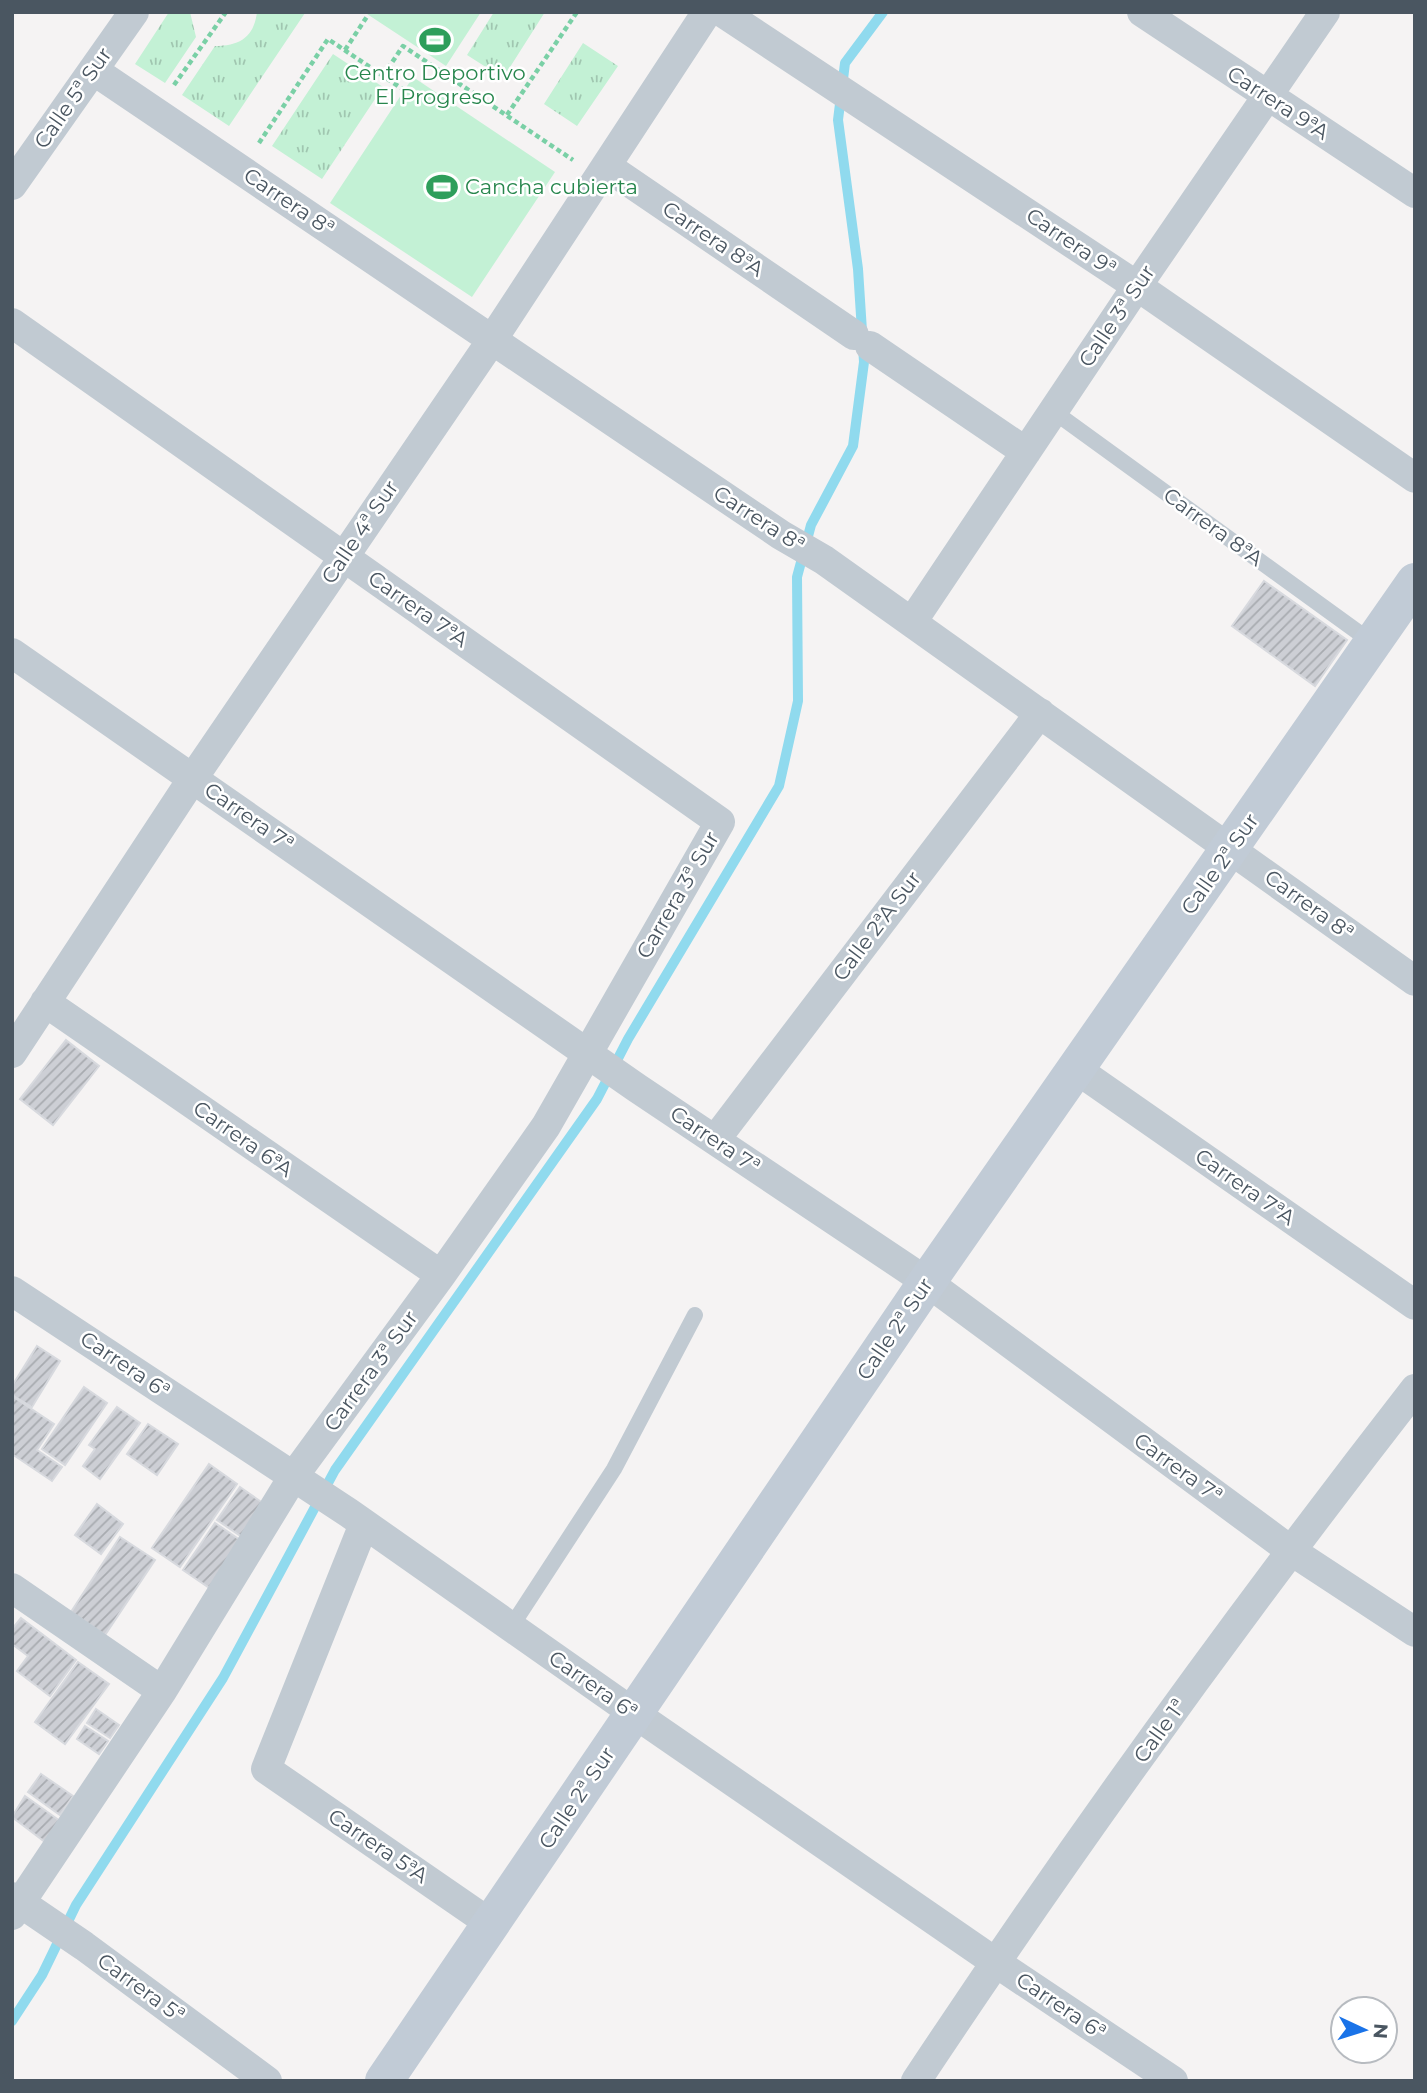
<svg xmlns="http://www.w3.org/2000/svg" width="1427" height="2093" viewBox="0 0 1427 2093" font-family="Montserrat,sans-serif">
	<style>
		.grass { fill: #c3f1d5 }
		.park { fill: url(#park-tufts) }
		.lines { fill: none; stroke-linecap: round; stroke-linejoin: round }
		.stream { stroke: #90daee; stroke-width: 10 }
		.building { fill: url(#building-hatch); stroke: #d7d9de; stroke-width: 2 }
		.path { stroke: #7ad0a6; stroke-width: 4.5; stroke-dasharray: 5 3.5; stroke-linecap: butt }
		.lane { stroke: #c1cad2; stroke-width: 16 }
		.street { stroke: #c1cad2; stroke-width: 30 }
		.secondary { stroke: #c1cbd6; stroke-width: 38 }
		.labels { text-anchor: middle; stroke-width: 5; stroke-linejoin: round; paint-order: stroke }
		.leisure-label { font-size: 21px; fill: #27864d; stroke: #fff }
		.street-label { font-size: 21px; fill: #4a5661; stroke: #fff }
	</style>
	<defs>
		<pattern id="park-tufts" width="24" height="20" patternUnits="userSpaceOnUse" patternTransform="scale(1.75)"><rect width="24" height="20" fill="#c3f1d5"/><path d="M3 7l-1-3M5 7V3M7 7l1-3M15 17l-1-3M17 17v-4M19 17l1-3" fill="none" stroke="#a0c6b0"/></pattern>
		<pattern id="building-hatch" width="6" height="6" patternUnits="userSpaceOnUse" patternTransform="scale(1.75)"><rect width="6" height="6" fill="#cdcfd5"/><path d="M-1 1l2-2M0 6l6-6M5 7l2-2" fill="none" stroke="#a8abb0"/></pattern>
	</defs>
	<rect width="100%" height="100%" fill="#f5f3f3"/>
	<path class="grass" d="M364,12H481L446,66Z
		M413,77L555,172L472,297L330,203Z"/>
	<path class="park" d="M169,12H190L196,37L165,83L135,64Z
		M257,12L305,13L229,126L182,95L215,46C240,46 254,37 257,12Z
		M494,12H545L503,78L467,55Z
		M583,43L618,66L577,126L544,104Z
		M333,54L383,87L322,179L272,146Z"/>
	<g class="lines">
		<path class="stream" d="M12,2021L42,1975L76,1905L223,1678L335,1470L597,1099L628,1039L779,786L798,701L797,577L811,525L853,446L864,362L858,269L838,120L845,63L883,12"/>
	</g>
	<path class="building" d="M1264,581L1347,640L1315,686L1232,626Z
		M66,1040L99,1066L53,1125L20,1099Z
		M37,1346L60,1361L32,1407L12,1395V1386Z
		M84,1387L107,1403L65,1465L42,1449Z
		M12,1396L54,1424L37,1450L62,1467L52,1481L12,1454Z
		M117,1407L140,1423L100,1479L83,1466L95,1449L89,1445Z
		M148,1424L178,1444L157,1475L127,1454Z
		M209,1464L237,1484L180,1567L152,1548Z
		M240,1487L267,1506L245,1539L217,1520Z
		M97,1504L123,1524L101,1554L75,1535Z
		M215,1523L243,1542L211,1589L183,1570Z
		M120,1537L155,1560L105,1635L71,1612Z
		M21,1618L76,1660L50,1696L17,1671L28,1656L12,1644V1629Z
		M78,1662L109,1684L65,1744L35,1722Z
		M96,1709L119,1725L110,1738L87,1723Z
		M85,1726L108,1741L99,1754L77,1739Z
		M41,1774L73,1796L60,1815L28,1792Z
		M25,1796L60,1821L45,1842L12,1817Z"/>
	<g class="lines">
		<path class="path" d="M345,50L368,15
			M383,76L403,46L573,160
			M174,85L226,12
			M507,115L577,12
			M259,143L328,39L404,90"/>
		<path class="lane" d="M1053,411L1373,643
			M511,1627L614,1469L695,1315"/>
		<path class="street" d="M722,12L1137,286L1415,478
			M1142,12L1415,193
			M93,70L781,535L824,560L1415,981
			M606,166L854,335
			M12,185L134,12
			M12,323L720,822L546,1126L441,1275L293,1477L162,1691L12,1915
			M870,346L1026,452
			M912,622L1137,286L1325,12
			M12,653L637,1088L927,1282L1290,1550L1415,1632
			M45,1002L441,1275
			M12,1053L193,778L492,340L707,12
			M1076,1069L1415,1305
			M715,1140L1040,713
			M12,1291L349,1513L635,1714L995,1962L1173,2081
			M364,1524L266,1769L491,1924
			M12,1588L162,1691
			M12,1897L84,1946L267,2081
			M916,2081C1073,1844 1240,1614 1415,1389"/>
		<path class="secondary" d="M384,2081L927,1282L1415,582"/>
	</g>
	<defs>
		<symbol id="stadium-bare" viewBox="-9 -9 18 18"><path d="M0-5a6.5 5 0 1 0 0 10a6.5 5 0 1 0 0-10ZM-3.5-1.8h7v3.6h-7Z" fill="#2e9e5b" stroke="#fff" stroke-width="2.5" paint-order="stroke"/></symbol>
	</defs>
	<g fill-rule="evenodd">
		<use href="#stadium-bare" x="413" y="18" width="44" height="44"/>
		<use href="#stadium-bare" x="420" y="165" width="44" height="44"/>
	</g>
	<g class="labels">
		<g class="leisure-label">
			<text x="435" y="80">Centro Deportivo<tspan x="435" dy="24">El Progreso</tspan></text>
			<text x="465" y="194" text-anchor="start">Cancha cubierta</text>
		</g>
		<g class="street-label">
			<text transform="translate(73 98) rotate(-55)" y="7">Calle 5ª Sur</text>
			<text transform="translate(1278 103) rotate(33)" y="7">Carrera 9ªA</text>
			<text transform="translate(289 202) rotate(34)" y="7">Carrera 8ª</text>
			<text transform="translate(713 239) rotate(34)" y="7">Carrera 8ªA</text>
			<text transform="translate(1071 242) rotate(34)" y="7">Carrera 9ª</text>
			<text transform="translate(1117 316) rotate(-56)" y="7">Calle 3ª Sur</text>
			<text transform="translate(759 519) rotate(33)" y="7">Carrera 8ª</text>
			<text transform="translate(1213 527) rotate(36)" y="7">Carrera 8ªA</text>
			<text transform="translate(360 532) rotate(-56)" y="7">Calle 4ª Sur</text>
			<text transform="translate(418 609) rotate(35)" y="7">Carrera 7ªA</text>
			<text transform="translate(249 817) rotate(35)" y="7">Carrera 7ª</text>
			<text transform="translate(1220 864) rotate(-55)" y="7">Calle 2ª Sur</text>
			<text transform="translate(678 895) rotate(-60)" y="7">Carrera 3ª Sur</text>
			<text transform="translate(1309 905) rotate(36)" y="7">Carrera 8ª</text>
			<text transform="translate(877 926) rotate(-53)" y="7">Calle 2ªA Sur</text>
			<text transform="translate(243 1139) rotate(35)" y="7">Carrera 6ªA</text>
			<text transform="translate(715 1140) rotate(34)" y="7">Carrera 7ª</text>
			<text transform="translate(1245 1187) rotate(35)" y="7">Carrera 7ªA</text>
			<text transform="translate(895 1329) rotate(-56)" y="7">Calle 2ª Sur</text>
			<text transform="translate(125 1365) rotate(34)" y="7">Carrera 6ª</text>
			<text transform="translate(371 1371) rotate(-54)" y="7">Carrera 3ª Sur</text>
			<text transform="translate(1178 1468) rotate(36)" y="7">Carrera 7ª</text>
			<text transform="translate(593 1685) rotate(35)" y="7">Carrera 6ª</text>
			<text transform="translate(1160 1731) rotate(-54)" y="7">Calle 1ª</text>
			<text transform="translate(577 1798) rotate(-56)" y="7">Calle 2ª Sur</text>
			<text transform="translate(378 1846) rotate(34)" y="7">Carrera 5ªA</text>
			<text transform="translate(141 1988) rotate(36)" y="7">Carrera 5ª</text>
			<text transform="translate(1061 2006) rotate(34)" y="7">Carrera 6ª</text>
		</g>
	</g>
	<rect width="1427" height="2093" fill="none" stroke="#4a5661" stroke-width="28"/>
	<g transform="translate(1364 2030) rotate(94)"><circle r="33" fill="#ffffff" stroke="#b7bbc0" stroke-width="2"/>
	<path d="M0-5L12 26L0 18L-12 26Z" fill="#1a73e8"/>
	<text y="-10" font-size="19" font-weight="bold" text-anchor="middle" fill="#4a5661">N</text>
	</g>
</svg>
